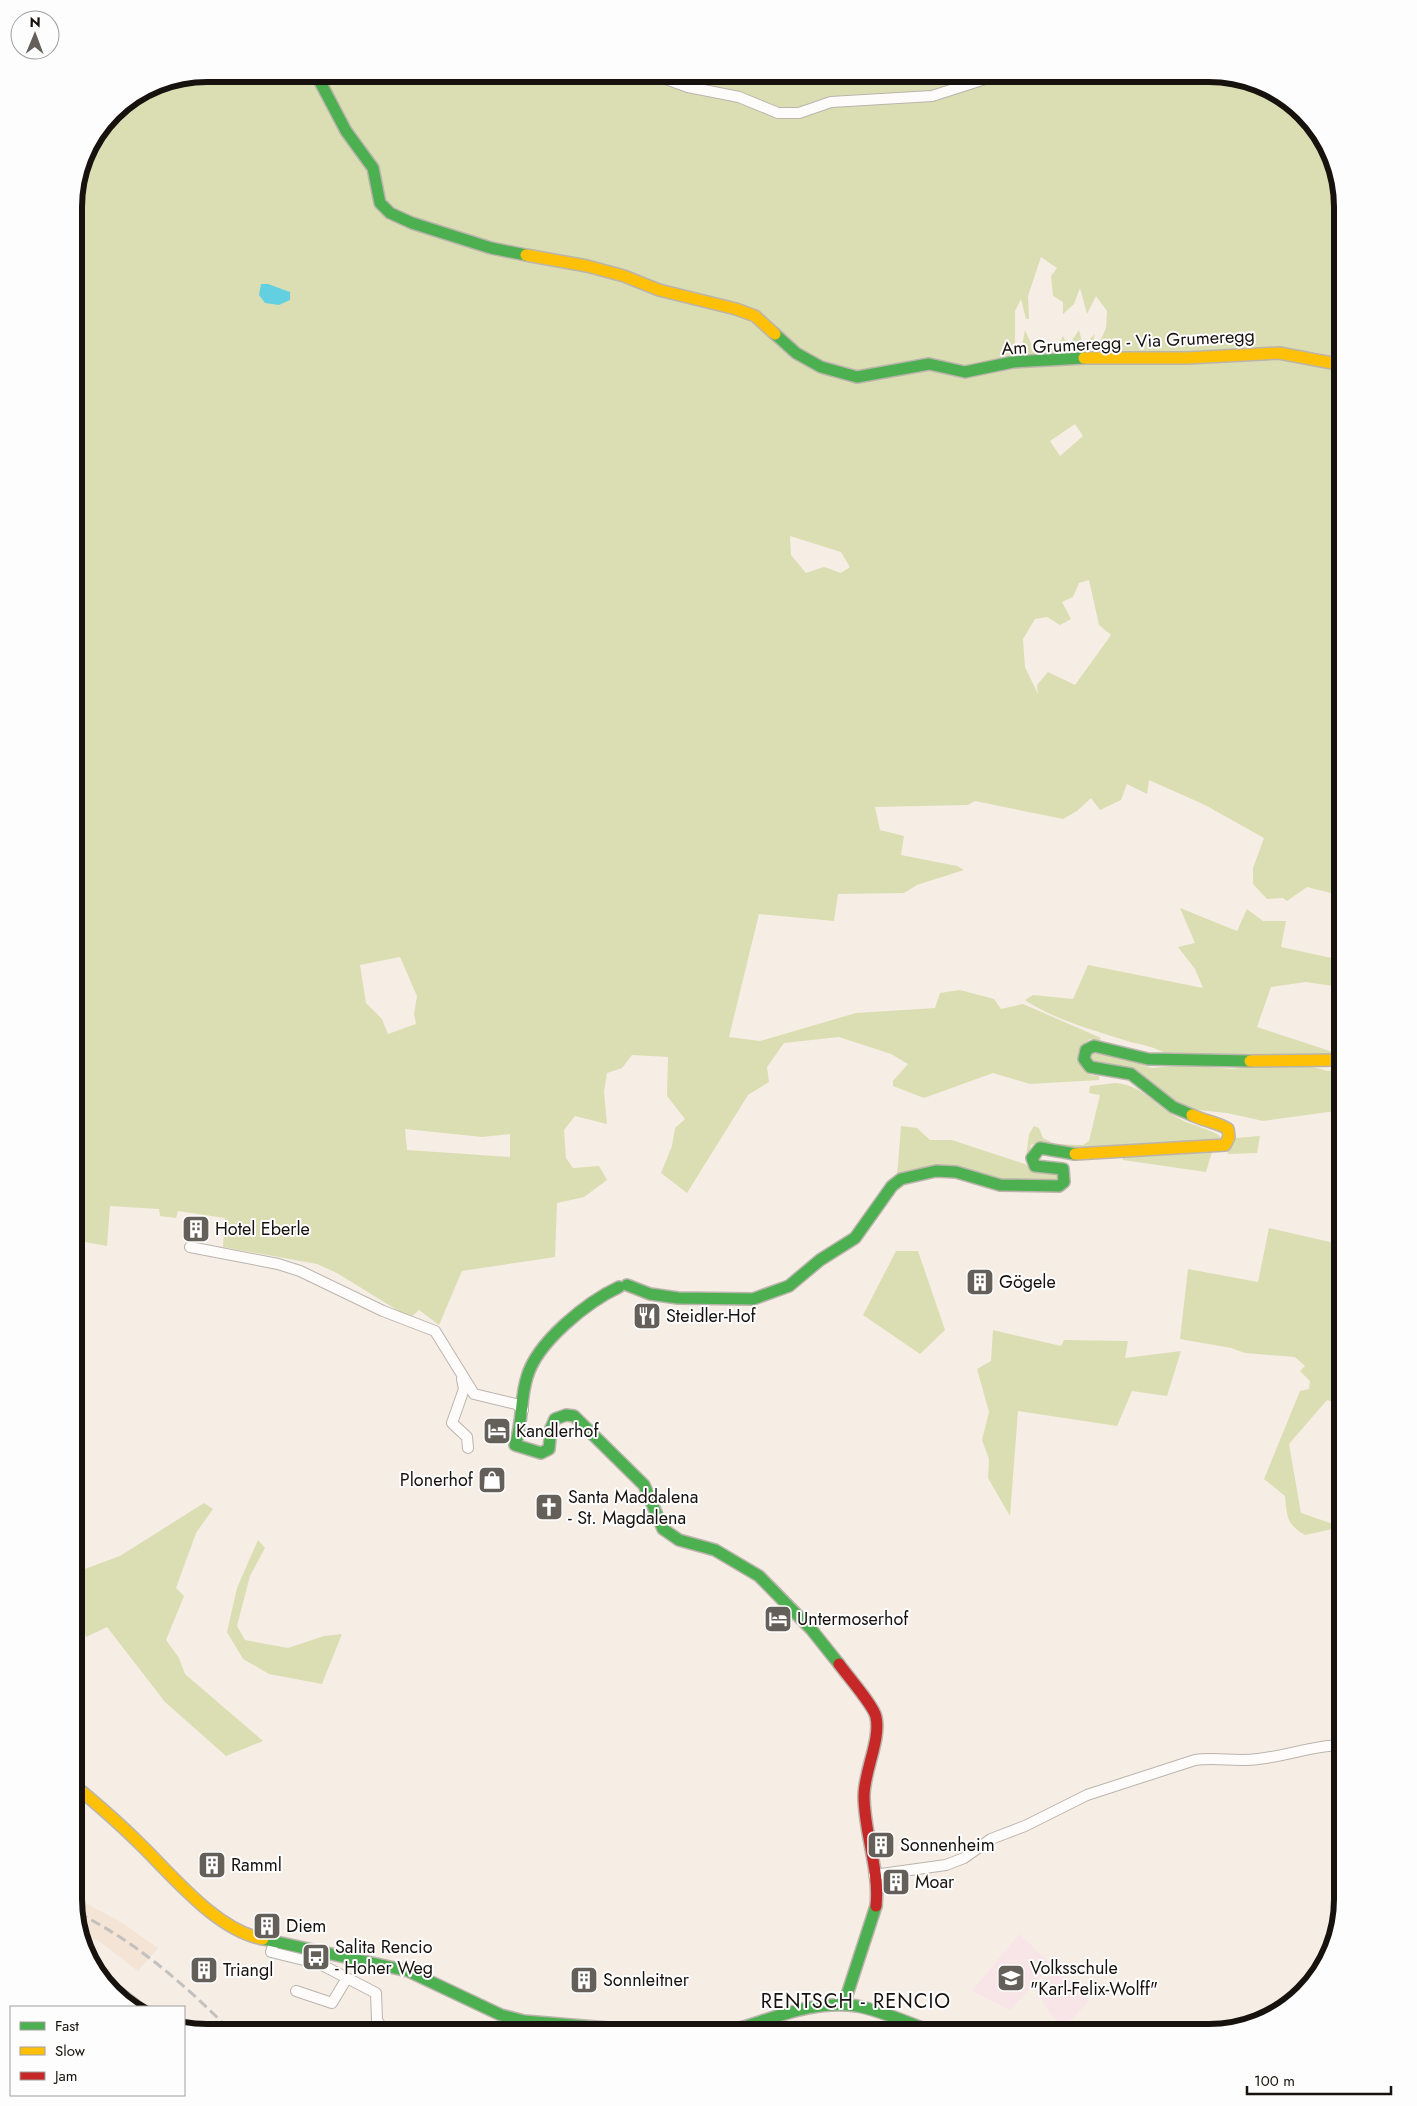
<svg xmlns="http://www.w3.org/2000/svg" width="1417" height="2106" viewBox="0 0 1417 2106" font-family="Jost,sans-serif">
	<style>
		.built { fill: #f3e4d5 }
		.education { fill: #f7e5e7 }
		.green { fill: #dbdeb2; fill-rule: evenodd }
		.water { fill: #62d0e0 }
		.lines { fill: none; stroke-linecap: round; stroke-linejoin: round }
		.street-casing { stroke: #bbb4ad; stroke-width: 12 }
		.fast-casing { stroke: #bbb4ad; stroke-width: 14 }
		.slow-casing { stroke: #bbb4ad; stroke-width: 14 }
		.jam-casing { stroke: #bbb4ad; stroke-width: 14 }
		.street { stroke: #fefcfb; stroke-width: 10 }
		.fast { stroke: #4caf50; stroke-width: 11 }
		.slow { stroke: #ffc107; stroke-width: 11 }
		.jam { stroke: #c62828; stroke-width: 11 }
		.rail { stroke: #c3c1bf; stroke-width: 3; stroke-dasharray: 10 5; stroke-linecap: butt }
		.labels { text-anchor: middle; stroke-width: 4; stroke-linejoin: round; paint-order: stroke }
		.street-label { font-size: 18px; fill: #17120d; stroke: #fdfdfd }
		.poi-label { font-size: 18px; fill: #17120d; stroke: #fdfdfd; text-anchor: start }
		.quarter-label { font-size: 20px; letter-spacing: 1px; fill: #17120d; stroke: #fdfdfd }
		.rim { fill: none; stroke: #17120d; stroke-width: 6 }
	</style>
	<rect width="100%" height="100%" fill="#f6ede5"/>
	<path class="built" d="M74,1897L119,1921L158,1948L138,1971L99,1941L83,1934Z"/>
	<path class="education" d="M1019,1934L1052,1965L1010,2010L972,1991Z
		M1057,1970L1089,2001L1064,2027L1050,2013L1035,1989Z"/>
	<path class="green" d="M208,74H313L369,170L378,211L386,216L589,270L739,314L820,370H909L1279,357L1343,369V896L1307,887L1287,901L1283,898L1267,899L1253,884V868L1264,838L1205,805L1149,780L1147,794L1127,784L1121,800L1100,810L1091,798L1077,811L1063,819L975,801L968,805L875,807L880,830L904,836L901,855L957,866L964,870L917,885L904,893L838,894L834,921L759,914L729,1037L760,1041L856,1013L935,1008L940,993L960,990L994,999L1001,1009L1023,1004L1101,1038L1099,1041L1090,1039L1084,1044L1083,1069L1090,1075L1099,1076V1080L1030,1084L993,1073L924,1098L893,1086V1081L908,1064L891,1054L839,1037L784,1043L767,1067L769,1082L748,1095L687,1193L661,1173L672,1146L675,1128L685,1119L667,1096L668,1057L632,1055L622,1068L607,1073L604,1092L607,1124L575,1116L564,1130L566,1158L573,1168L599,1166L607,1180L584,1197L557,1203L555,1257L462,1271L439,1325L419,1310L410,1318L337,1273L317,1264L223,1247L225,1218L178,1211L176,1218L160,1216L159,1209L110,1206L107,1246L74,1240V199L87,149L113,113L157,84ZM1075,424L1083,436L1060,456L1050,441ZM790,536L841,552L850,567L841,573L824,567L806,573L791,555ZM1089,580L1099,625L1111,635L1075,685L1048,672L1037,685L1038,694L1025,667L1023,639L1035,619L1047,617L1060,625L1071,619L1062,602L1073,597L1079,583ZM400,957L417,996L414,1014L416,1024L388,1034L382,1019L366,1003L360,965ZM405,1129L482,1137L510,1134V1157L407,1150Z
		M321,74H638L682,89L736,101L777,117L833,105L931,99L1019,74L1181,75L1261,87L1277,92L1325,141L1343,208V359L1314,352L1280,348L1187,353L1095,352L1106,328L1107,311L1096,296L1087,314L1080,288L1074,304L1063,314V302L1053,296L1051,276L1057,268L1041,257L1028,296L1029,319H1026L1021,299L1015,311V357L964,368L858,373L823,364L799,350L758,314L492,244L397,211L383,200L351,130Z
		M659,74H991L931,92L796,109C756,108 698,88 659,74Z
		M1025,330L1034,350L1045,346L1056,349L1063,336L1068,346L1079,330L1083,346L1095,334L1090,354L1020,357Z
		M1180,908L1237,931L1247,909L1263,921H1286L1281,947L1341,960L1343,928V1016L1332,1013L1333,986L1306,982L1271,987L1257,1027L1339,1054L1340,1057L1168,1055C1154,1045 1138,1045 1121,1039C1092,1030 1051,1018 1025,1000L1033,995L1073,999L1088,965L1203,988L1195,969L1178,947L1195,943Z
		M1100,1051L1152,1068L1186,1065L1232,1069L1263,1065L1313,1067L1328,1071L1343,1068V1110L1263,1121L1227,1113L1189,1109L1090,1061L1092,1053Z
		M1115,1083C1142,1084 1157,1108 1180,1119C1193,1126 1208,1128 1220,1136L1219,1140L1095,1151L1034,1144L1031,1145L1028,1157H1026L1029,1134L1034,1126L1039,1128L1043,1138L1055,1144L1083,1145L1089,1141L1100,1095L1089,1093L1090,1086Z
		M901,1126L917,1128L930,1140H952L1025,1164C1035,1173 1041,1175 1053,1171L1059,1177L1057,1181L1000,1182L994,1176L987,1174L897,1176Z
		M1260,1136L1257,1153L1228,1154L1227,1149L1236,1138Z
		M1203,1150L1212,1152L1206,1172L1123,1160L1122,1155Z
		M1269,1228L1343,1245V1406L1327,1400L1289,1444L1301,1513L1342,1527L1305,1535C1286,1524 1287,1516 1285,1496L1264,1479L1300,1391L1309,1389L1310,1381L1300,1371L1305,1366L1295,1357L1245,1353L1231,1348L1180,1339L1188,1269L1258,1282Z
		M896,1251H918L945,1330L920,1354L863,1315Z
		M993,1330L1061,1346L1064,1340L1128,1341L1125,1358L1181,1351L1167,1396L1132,1391L1117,1426L1018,1411L1010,1516L988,1478L989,1459L982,1440L989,1412L977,1369L991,1361Z
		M204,1503L213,1509L196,1533L176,1588L184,1596L166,1640L179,1658L185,1674L263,1741L226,1756L165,1702L107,1627L86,1637L79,1613L74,1615V1573L120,1556Z
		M258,1540L265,1548L250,1576L237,1626L245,1640L288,1648L324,1636L342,1634L322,1684L269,1674L243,1659L227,1632L237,1588Z"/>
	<path class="water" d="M261,284H268L290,292V300L279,305L265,303L259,295Z"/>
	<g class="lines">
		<defs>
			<path id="street" d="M652,74L688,87L739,97L778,113H799L831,102L932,96L1001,74
				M1204,74L1233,79
				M190,1247L278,1264L300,1271L383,1311L435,1331L474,1394L516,1404L523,1410
				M462,1379L464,1389L452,1423L467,1437L468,1448
				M874,1875L946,1865L964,1858L991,1839L1025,1826L1087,1795L1195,1760C1216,1757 1237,1762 1258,1759C1287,1756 1314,1745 1343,1745
				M274,1943L271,1952L320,1964L376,1993L377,2020L382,2028
				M109,1984L139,2007
				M296,1991L332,2003L347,1978"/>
			<path id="fast" d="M316,74L346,131L373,168L380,203L390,213L412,223L491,248L526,255
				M775,334L796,353L821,367L857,377L929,364L965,372L1013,362L1084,358
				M1192,1115L1173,1107L1131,1074L1090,1067L1084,1059L1086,1050L1094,1046L1148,1059L1250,1061
				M627,1285L650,1294L678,1298L753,1299L789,1286L820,1260L855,1238L892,1186L901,1179L936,1171L956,1172L1000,1185L1059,1186L1064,1182L1063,1169L1035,1166L1032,1158L1040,1148L1075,1154
				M619,1287C587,1302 537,1342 527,1377C520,1399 523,1422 515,1445L541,1453L549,1449L551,1428L555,1419L566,1415L574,1416L644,1485L663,1529L679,1540L715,1550L759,1576L811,1629L839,1664
				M263,1939L408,1971L501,2015L524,2021L655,2032
				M844,2004L876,1906
				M726,2032C769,2021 811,1999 857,2006C883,2011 908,2023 933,2032"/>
			<path id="slow" d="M526,255L587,266L624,276L659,290L736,309L755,316L775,334
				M1084,358H1187L1279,353L1343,365
				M1250,1061L1343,1060
				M1075,1154L1225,1145L1229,1137L1228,1129C1217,1122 1204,1121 1192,1115
				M74,1785C97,1804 119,1823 140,1844C173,1876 216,1930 263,1939"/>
			<path id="jam" d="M839,1664C846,1674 874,1706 876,1717C881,1740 864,1771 864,1796C864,1833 880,1870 876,1906"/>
		</defs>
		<use href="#street" class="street-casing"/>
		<use href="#fast" class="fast-casing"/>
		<use href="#slow" class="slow-casing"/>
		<use href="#jam" class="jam-casing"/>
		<use href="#street" class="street"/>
		<use href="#fast" class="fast"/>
		<use href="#slow" class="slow"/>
		<use href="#jam" class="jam"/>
		<path class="rail" d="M78,1913C138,1943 185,1985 232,2032"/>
	</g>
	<defs>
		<symbol id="building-square" viewBox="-11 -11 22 22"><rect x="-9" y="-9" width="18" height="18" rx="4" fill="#655f59" stroke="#fdfdfd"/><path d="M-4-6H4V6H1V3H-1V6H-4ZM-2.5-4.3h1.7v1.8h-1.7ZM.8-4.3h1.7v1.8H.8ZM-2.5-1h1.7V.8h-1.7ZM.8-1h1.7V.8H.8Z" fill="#fff"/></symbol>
		<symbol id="restaurant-square" viewBox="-11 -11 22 22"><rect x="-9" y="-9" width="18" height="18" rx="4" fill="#655f59" stroke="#fdfdfd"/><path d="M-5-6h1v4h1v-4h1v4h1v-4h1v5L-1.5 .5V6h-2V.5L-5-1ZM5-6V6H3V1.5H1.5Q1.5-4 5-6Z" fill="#fff"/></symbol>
		<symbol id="hotel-square" viewBox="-11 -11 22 22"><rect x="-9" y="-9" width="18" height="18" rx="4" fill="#655f59" stroke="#fdfdfd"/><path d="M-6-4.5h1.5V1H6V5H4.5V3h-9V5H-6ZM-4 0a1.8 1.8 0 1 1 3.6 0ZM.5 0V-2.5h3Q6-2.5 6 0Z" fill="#fff"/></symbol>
		<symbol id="shop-square" viewBox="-11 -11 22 22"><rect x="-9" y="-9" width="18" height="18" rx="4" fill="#655f59" stroke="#fdfdfd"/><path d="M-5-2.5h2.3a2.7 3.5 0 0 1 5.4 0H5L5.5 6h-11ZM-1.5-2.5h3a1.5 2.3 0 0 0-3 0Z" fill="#fff"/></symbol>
		<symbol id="church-square" viewBox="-11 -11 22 22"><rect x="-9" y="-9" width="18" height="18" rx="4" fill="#655f59" stroke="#fdfdfd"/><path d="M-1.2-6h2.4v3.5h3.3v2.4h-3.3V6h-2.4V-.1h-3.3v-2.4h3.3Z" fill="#fff"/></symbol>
		<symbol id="bus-square" viewBox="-11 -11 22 22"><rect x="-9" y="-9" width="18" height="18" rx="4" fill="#655f59" stroke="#fdfdfd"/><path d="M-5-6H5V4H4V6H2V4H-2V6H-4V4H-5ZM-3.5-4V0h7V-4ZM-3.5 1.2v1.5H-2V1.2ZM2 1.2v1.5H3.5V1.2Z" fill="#fff"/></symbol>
		<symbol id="school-square" viewBox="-11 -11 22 22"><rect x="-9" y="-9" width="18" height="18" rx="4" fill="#655f59" stroke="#fdfdfd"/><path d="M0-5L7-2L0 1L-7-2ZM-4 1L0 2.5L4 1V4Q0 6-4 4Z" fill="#fff"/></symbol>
	</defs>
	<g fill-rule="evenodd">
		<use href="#building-square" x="180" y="1213" width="32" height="32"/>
		<use href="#building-square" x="964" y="1266" width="32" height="32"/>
		<use href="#restaurant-square" x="631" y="1300" width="32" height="32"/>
		<use href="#hotel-square" x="481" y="1415" width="32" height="32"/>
		<use href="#shop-square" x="476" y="1464" width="32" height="32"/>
		<use href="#church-square" x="533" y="1491" width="32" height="32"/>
		<use href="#hotel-square" x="762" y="1603" width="32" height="32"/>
		<use href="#building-square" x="865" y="1829" width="32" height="32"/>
		<use href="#building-square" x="196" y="1849" width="32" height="32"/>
		<use href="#building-square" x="880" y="1866" width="32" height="32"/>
		<use href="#building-square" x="251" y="1910" width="32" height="32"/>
		<use href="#bus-square" x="300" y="1941" width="32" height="32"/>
		<use href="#building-square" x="188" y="1954" width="32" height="32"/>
		<use href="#school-square" x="995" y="1962" width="32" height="32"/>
		<use href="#building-square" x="568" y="1964" width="32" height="32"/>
	</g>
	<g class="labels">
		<g class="street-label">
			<text transform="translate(1128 342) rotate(-3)" y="6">Am Grumeregg - Via Grumeregg</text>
		</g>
		<g class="poi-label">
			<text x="215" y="1235">Hotel Eberle</text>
			<text x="999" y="1288">Gögele</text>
			<text x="666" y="1322">Steidler-Hof</text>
			<text x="516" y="1437">Kandlerhof</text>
			<text x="473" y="1486" text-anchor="end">Plonerhof</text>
			<text x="568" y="1503">Santa Maddalena<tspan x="568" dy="21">- St. Magdalena</tspan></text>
			<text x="797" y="1625">Untermoserhof</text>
			<text x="900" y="1851">Sonnenheim</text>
			<text x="231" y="1871">Ramml</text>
			<text x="915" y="1888">Moar</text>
			<text x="286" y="1932">Diem</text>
			<text x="335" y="1953">Salita Rencio<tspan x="335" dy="21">- Hoher Weg</tspan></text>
			<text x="1030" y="1974">Volksschule<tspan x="1030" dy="21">"Karl-Felix-Wolff"</tspan></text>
			<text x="223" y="1976">Triangl</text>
			<text x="603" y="1986">Sonnleitner</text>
		</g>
		<g class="quarter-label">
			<text x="856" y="2008">RENTSCH - RENCIO</text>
		</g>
	</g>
	<path d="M0 0H1417V2106H0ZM207 82H1209A125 125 0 0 1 1334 207V1899A125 125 0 0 1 1209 2024H207A125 125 0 0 1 82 1899V207A125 125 0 0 1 207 82Z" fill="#fdfdfd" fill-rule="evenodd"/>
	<path class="rim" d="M207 82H1209A125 125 0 0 1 1334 207V1899A125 125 0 0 1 1209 2024H207A125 125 0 0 1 82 1899V207A125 125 0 0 1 207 82Z"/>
	<rect x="10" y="2006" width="175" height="90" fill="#fdfdfd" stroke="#a19f9d"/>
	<rect x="20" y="2022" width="25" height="8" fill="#4caf50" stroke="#a19f9d"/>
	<text x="55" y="2031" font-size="15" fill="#17120d">Fast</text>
	<rect x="20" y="2047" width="25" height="8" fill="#ffc107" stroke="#a19f9d"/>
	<text x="55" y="2056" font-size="15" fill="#17120d">Slow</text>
	<rect x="20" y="2072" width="25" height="8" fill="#c62828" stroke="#a19f9d"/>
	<text x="55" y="2081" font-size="15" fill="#17120d">Jam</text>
	<g transform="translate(35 35) rotate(1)"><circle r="24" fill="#fdfdfd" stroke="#a19f9d"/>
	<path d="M0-4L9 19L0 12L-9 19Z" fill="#655f59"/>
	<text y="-8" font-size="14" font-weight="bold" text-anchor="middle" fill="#17120d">N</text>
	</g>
	<path d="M1247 2086v8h144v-8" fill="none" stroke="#17120d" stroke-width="2.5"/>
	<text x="1254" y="2086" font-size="15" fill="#17120d" stroke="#fdfdfd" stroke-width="4" paint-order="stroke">100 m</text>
</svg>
